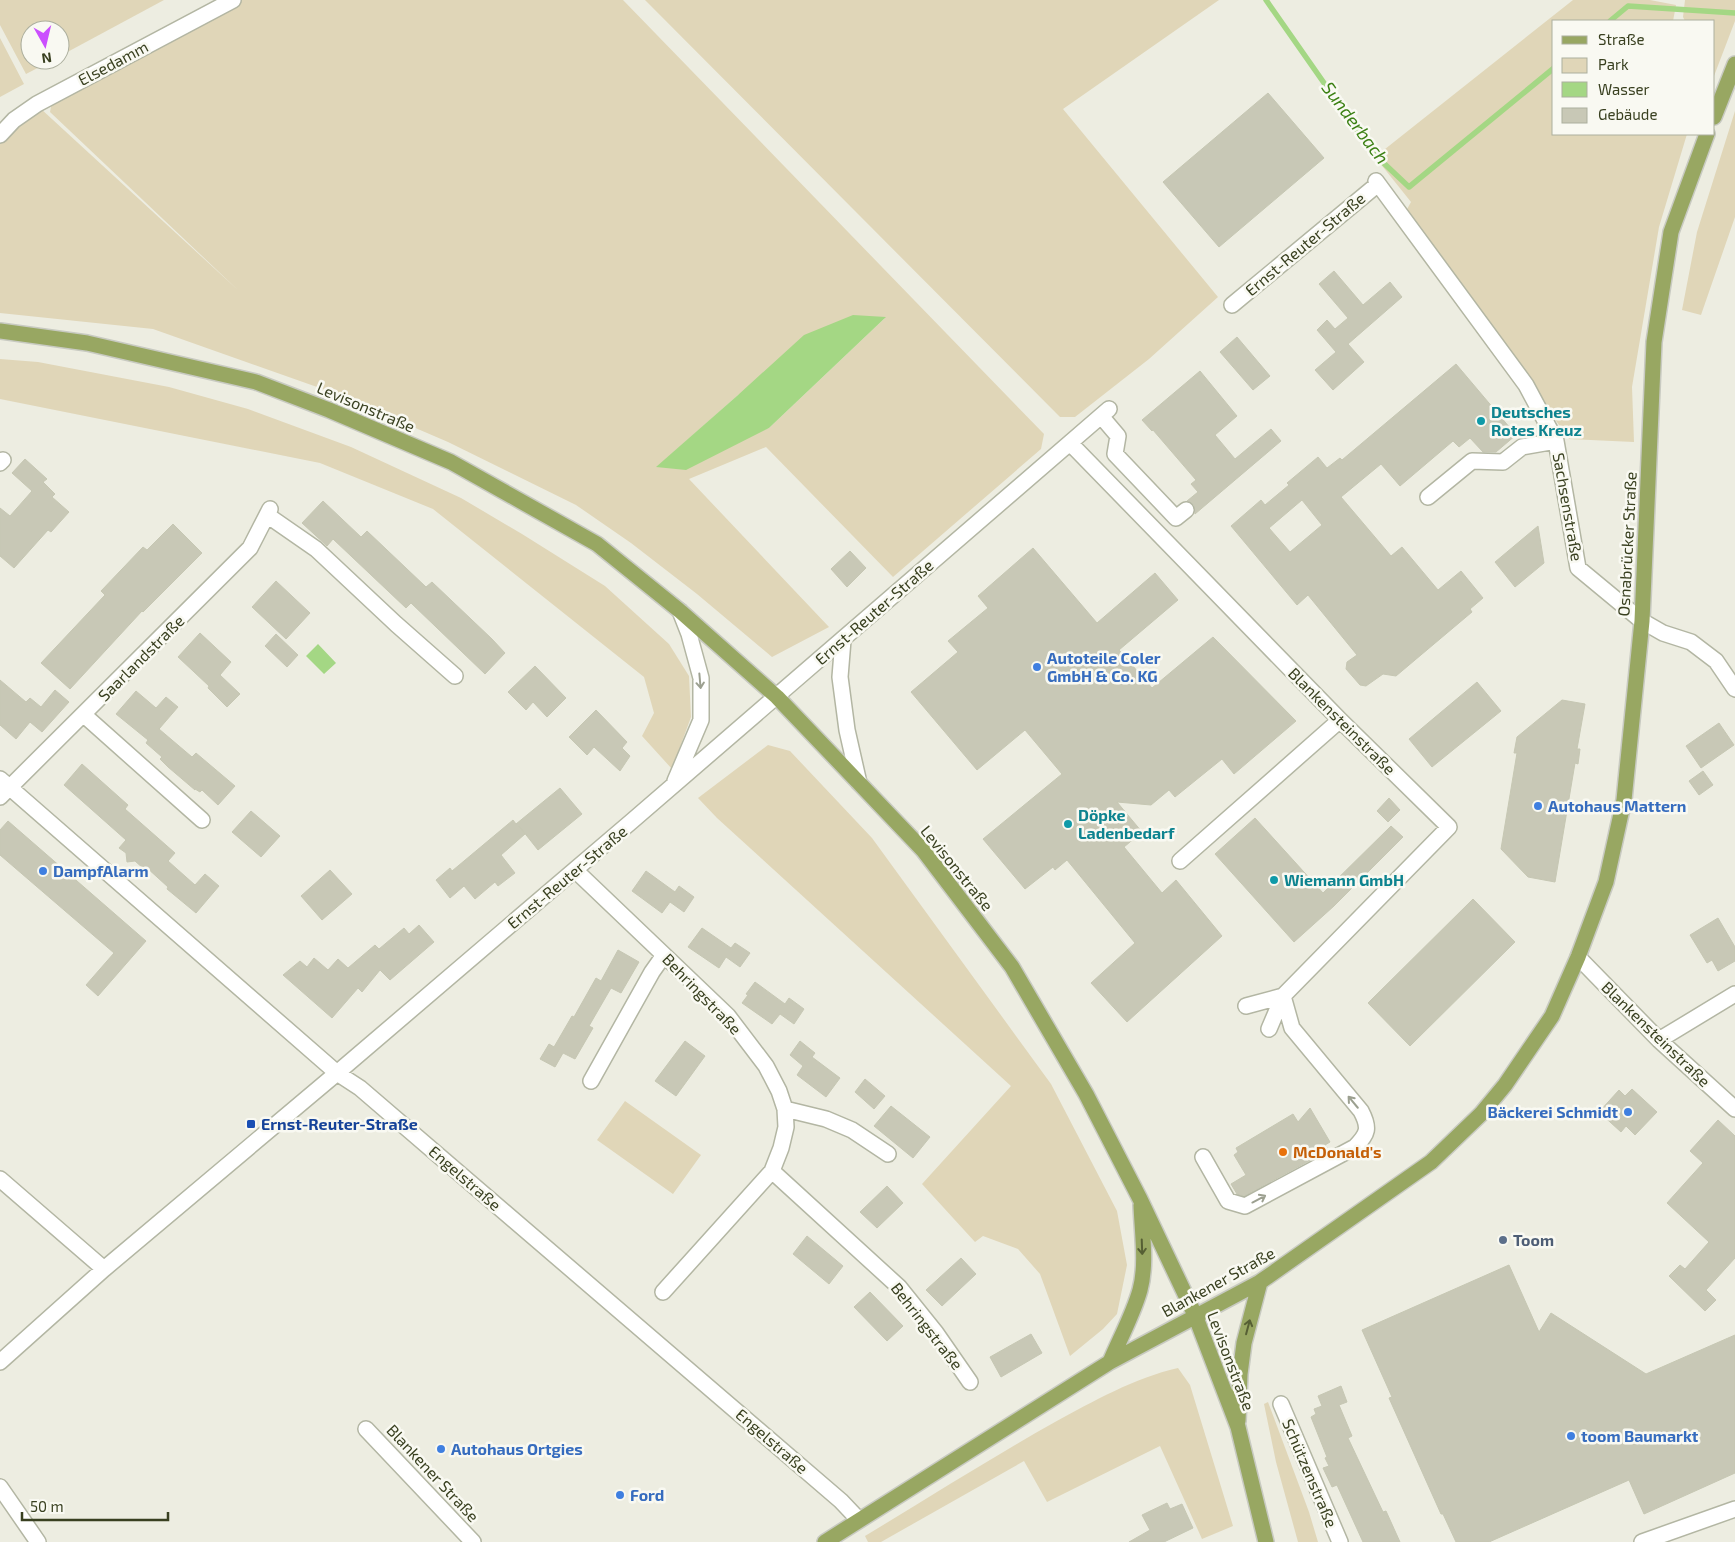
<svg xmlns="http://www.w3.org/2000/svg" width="1735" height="1542" viewBox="0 0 1735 1542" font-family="'Exo 2',sans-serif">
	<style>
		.green { fill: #e0d6b8; fill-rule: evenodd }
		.water { fill: #a4d784 }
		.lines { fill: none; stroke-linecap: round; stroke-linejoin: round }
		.stream { stroke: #a4d784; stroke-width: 5.5 }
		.building { fill: #c8c8b6; stroke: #c6c7b3; fill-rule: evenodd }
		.minor-casing { stroke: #b3b6a3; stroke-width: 18 }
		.major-casing { stroke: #c8cac1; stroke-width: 18 }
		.minor { stroke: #fff; stroke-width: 15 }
		.major { stroke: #98a762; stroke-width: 15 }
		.oneway { stroke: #9ca090 }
		.oneway2 { stroke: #565f34 }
		.culture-dot { fill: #0f9aa8; stroke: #f9f9f2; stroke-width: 2 }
		.shop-dot { fill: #3f7fe0; stroke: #f9f9f2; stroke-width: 2 }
		.transit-dot { fill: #1a4fb4; stroke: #f9f9f2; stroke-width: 2 }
		.food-dot { fill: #e8710a; stroke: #f9f9f2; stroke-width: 2 }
		.service-dot { fill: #5c6f8a; stroke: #f9f9f2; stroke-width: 2 }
		.labels { text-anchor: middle; stroke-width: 5; stroke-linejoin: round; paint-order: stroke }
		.street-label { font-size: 16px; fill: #394020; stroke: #f9f9f2 }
		.culture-label { font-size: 16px; font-weight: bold; fill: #0d838f; stroke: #f9f9f2; text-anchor: start }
		.shop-label { font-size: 16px; font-weight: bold; fill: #366cbe; stroke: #f9f9f2; text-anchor: start }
		.transit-label { font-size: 16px; font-weight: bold; fill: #164399; stroke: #f9f9f2; text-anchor: start }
		.food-label { font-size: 16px; font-weight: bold; fill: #c56008; stroke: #f9f9f2; text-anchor: start }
		.service-label { font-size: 16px; font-weight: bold; fill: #4e5e75; stroke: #f9f9f2; text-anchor: start }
		.water-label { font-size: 18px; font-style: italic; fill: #3c8114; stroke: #f9f9f2 }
	</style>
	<rect width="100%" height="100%" fill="#edede1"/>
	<path class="green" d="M0,0H164L60,56V30H30V60H53L26,74L0,25Z
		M237,0H623L1044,434L1041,449L893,577L766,447L689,479L829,627L772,657L697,594L631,543L576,505L448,442L334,393L153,329L0,313V144L40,108L239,291L50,112L52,102ZM885,318L769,428L657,467L738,395Z
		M645,0H1219L1063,109L1218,297L1149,359L1075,417H1060Z
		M1573,0H1650L1676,5L1673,21H1554V134H1687L1659,227L1632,387L1634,442L1569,439L1406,211L1411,202L1375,157Z
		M1685,0H1735V21L1714,76V21H1685L1683,17Z
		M0,38L24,84L0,97Z
		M1735,111V217L1701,315L1682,310L1697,232Z
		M0,359L38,362L169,387L248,409L351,447L461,498L522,534L605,586L669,644L689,676L691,717L672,769L642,736L654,713L644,677L433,509L320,463L0,399Z
		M768,745L790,751L872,838L1051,1084L1117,1211L1127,1265L1117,1314L1103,1329L1070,1356L1040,1274L1018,1249L983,1236L975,1242L922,1184L1011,1086L717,818L698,798Z
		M625,1101L701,1155L673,1194L597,1140Z
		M1178,1368L1190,1385L1233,1526L1202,1539L1160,1446L1047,1502L1024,1461L881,1542H868L865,1536C928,1498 991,1458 1055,1422C1094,1401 1134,1378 1178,1368Z
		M1268,1402L1309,1512L1318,1542H1298L1276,1462L1264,1404Z"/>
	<path class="water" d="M853,315L886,317L769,428L686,470L656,467L738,395L804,335Z
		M318,644L336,663L324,674L306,656Z"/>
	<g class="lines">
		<path class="stream" d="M1266,0L1373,153L1409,187L1554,68
			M1610,21L1628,6L1735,13"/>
	</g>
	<path class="building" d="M1268,93L1324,158L1219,247L1163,182Z
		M1334,271L1363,305L1390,282L1402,297L1348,344L1364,362L1333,390L1315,370L1336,352L1317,330L1327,320L1335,329L1348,318L1319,284Z
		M1237,337L1270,376L1253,390L1220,352Z
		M1456,364L1516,435L1496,452H1483L1470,438L1459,447L1453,441L1400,486L1381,464L1341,497L1391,556L1402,547L1438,590L1461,571L1483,598L1470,609L1472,612L1396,676L1383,674L1366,686L1360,685L1346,669L1347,662L1357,655L1308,595L1297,605L1231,526L1261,500L1265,505L1289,485L1287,483L1318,457L1327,468L1340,458L1342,460ZM1302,500L1322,525L1290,552L1269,528Z
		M1200,371L1237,416L1215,435L1235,459L1271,429L1281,441L1195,514L1194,505L1187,501L1198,492L1191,484L1196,480L1153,430L1152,431L1142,420Z
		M25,459L47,479L43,482L55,494L52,497L69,512L51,532L48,530L14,568L0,556V508L10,516L32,491L12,473Z
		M323,501L361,537L367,531L426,587L432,582L492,639L505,653L485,674L411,603L406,608L333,539L327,546L302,523Z
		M173,524L202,553L143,612L142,611L70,689L41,663L105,595L101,591L143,547L147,550Z
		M1538,526L1544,563L1515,587L1495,562Z
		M1033,548L1097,623L1155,573L1178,600L1119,650L1152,688L1213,637L1296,721L1234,774L1222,759L1175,797L1169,790L1151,805L1117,802L1142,832L1124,847L1162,893L1176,880L1222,936L1127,1022L1091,983L1135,943L1067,860L1055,870L1053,867L1025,889L983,839L1062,774L1025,730L977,770L911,692L958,652L948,641L988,608L978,596Z
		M850,551L866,568L847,587L831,569Z
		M276,581L310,613L286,639L252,607Z
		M200,633L231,662L220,675L240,694L227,707L208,688L209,686L178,657Z
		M276,634L298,655L287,667L265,646Z
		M535,666L566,698L547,717L533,702L526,710L508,692Z
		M0,680L26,702L30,698L41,707L55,690L69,702L42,732L30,722L16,739L0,725Z
		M1477,682L1501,711L1432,767L1409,739Z
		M136,691L156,708L166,697L178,707L159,729L192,757L196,753L235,786L218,805L202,790L200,792L195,789V790L168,767L160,759L162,757L146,743L148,740L116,714Z
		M1562,700L1585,704L1577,749H1580L1578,764L1575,763L1555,882L1528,877L1501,849L1517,753H1514L1517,737Z
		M596,710L627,742L622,748L630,756L620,771L594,747L587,755L569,737Z
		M1719,723L1734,745L1701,768L1686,746Z
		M82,764L128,805L125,809L175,853L168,861L195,885L205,874L219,886L196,913L167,889L168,887L146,867L144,869L135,861L127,862L126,853L119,848L126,840L64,785Z
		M1703,771L1713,785L1699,795L1689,781Z
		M560,788L582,814L538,850L519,826L525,834L501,855L515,873L498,886L495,882L475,899L464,886L450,898L436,880L450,868L452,871L513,820L516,824Z
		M1389,798L1400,810L1388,822L1377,811Z
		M251,811L280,836L261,857L232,832Z
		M1255,818L1323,893L1391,826L1403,837L1334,906L1294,942L1215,854Z
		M8,821L146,941L98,996L86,985L114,953L0,855V830Z
		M330,870L352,894L322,920L301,896Z
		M646,871L675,892L679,886L694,897L684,912L670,902L662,913L632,891Z
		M1473,899L1515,942L1410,1046L1368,1003Z
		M1718,918L1735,947V961L1718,971L1712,960L1707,963L1690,935Z
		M419,925L434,942L390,980L380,970L362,992L358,988L332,1018L283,975L300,961L307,967L314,958L328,970L338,959L348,968L375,945L379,949L404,928L409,934Z
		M702,928L731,948L735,943L750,953L740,967L726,957L719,968L688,947Z
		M618,950L639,962L621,993L611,988L589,1026L593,1028L575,1059L563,1053L555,1067L540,1059L549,1044L554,1047L572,1016L574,1017L596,978L601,981Z
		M755,982L785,1004L789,998L804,1009L794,1024L780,1014L772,1024L742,1003L748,995L746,994Z
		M685,1041L705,1056L676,1096L655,1081Z
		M800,1041L815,1053L812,1057L840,1078L826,1097L797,1075L803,1066L790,1055Z
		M865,1079L885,1096L874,1109L855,1092Z
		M1632,1089L1657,1112L1635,1135L1626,1126L1621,1132L1599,1112L1619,1090L1625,1096Z
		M891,1106L930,1137L913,1158L874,1126Z
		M1310,1108L1330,1142L1325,1145L1329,1150L1244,1196L1237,1194L1231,1184L1246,1175L1234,1155L1238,1152L1236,1148L1293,1114L1298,1122Z
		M1718,1120L1735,1136V1258L1706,1290L1716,1300L1705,1311L1669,1276L1680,1265L1685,1269L1709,1242L1667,1203L1703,1163L1690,1151Z
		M887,1186L903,1203L877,1228L860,1212Z
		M807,1236L843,1266L829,1284L793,1254Z
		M961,1258L976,1274L942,1306L926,1290Z
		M1509,1265L1539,1332L1551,1313L1646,1374L1735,1335V1473L1644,1514L1629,1480L1489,1542H1456L1443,1514H1441L1389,1398L1392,1397L1362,1330Z
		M870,1292L903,1326L887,1341L854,1307Z
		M1031,1334L1042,1353L1001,1377L990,1357Z
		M1341,1386L1347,1402L1339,1405L1352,1436L1348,1438L1383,1512L1386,1511L1400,1542H1363L1337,1485L1332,1487L1323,1468L1329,1466L1325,1458L1327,1457L1311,1417L1316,1414L1314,1409L1322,1406L1318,1396Z
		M1167,1503L1170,1509L1182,1504L1193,1528L1164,1542H1129L1150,1530L1142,1515Z"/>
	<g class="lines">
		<defs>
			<path id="minor" d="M0,135L14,120L37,104L233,0
				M1376,181L1526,385L1556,441L1578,568L1642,621L1663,633L1691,642L1716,661L1735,689
				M1232,305L1378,184
				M1101,416L1118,436L1115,454L1176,518L1186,510
				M1070,443L1340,720L1449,827L1283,996L1269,1029
				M0,463L3,460
				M1428,497L1472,461L1503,462L1522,447L1556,441
				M267,515L316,549L396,624L455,676
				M843,640L840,677L847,730L859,783
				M84,715L202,820
				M0,779L337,1073L360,1088L841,1501L859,1520
				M675,781L701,720V678L689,634L680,611
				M0,797L250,548L270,509
				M1180,861L1340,720
				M575,870L728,1016L766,1066L779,1091L785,1109L786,1127L781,1148L772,1171L663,1292
				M1578,957L1659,1040L1735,1109
				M1246,1006L1283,996
				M1659,1040L1735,994
				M591,1081L652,972L664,955
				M785,1109L826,1119L852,1130L888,1154
				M1203,1157L1228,1201L1245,1206L1355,1147C1368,1134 1370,1128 1361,1111L1292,1028L1283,996
				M772,1171L899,1287L936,1333L970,1382
				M0,1179L104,1269
				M0,1362L104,1269L337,1073L632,821L1109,409
				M1281,1404L1340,1542
				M366,1429L473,1542
				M0,1487L38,1542
				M1642,1542L1735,1509"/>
			<path id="major" d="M1714,117L1735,64
				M0,331L87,343L256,382L329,410L451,462L597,544L680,611L777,697L923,850L1012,967L1086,1094L1140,1199L1195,1315L1238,1427L1266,1542
				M1110,1362C1120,1338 1133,1315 1140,1290C1147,1264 1142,1233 1141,1205
				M1238,1421L1240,1374L1244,1343L1260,1282
				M825,1542L1110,1362L1260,1282L1431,1162L1481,1114L1505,1085L1552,1016L1578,957L1606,882L1624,800L1642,621L1654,342L1671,232L1707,134"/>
		</defs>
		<use href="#minor" class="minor-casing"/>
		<use href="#major" class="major-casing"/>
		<use href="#minor" class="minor"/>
		<use href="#major" class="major"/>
	</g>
	<defs><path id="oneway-shaft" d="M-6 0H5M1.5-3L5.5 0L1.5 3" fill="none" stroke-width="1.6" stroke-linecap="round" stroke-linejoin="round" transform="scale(1.25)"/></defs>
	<g class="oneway">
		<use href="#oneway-shaft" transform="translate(700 681) rotate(85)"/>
		<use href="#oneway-shaft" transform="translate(1353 1102) rotate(-130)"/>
		<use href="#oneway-shaft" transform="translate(1259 1199) rotate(-28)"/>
	</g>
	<g class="oneway2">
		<use href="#oneway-shaft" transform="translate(1142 1247) rotate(88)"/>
		<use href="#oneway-shaft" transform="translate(1248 1327) rotate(-75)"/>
	</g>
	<g class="culture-dot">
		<circle cx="1481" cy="421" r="5"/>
		<circle cx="1068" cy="824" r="5"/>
		<circle cx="1274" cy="880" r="5"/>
	</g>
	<g class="shop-dot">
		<circle cx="1037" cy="667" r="5"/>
		<circle cx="1538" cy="806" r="5"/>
		<circle cx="43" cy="871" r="5"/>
		<circle cx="1628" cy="1112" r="5"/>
		<circle cx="1571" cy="1436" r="5"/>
		<circle cx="441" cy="1449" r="5"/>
		<circle cx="620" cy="1495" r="5"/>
	</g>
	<rect class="transit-dot" x="246" y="1119" width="10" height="10" rx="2.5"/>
	<circle class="food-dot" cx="1283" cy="1152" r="5"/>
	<circle class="service-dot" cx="1503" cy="1240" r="5"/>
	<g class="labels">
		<g class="street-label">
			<text transform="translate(113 63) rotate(-28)" y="6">Elsedamm</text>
			<text transform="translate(1305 244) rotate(-40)" y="6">Ernst-Reuter-Straße</text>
			<text transform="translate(366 407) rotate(23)" y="6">Levisonstraße</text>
			<text transform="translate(1568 507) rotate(80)" y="6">Sachsenstraße</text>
			<text transform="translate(1627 544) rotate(-87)" y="6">Osnabrücker Straße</text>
			<text transform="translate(874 612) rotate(-41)" y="6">Ernst-Reuter-Straße</text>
			<text transform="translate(141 658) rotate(-45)" y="6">Saarlandstraße</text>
			<text transform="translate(1342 721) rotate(45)" y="6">Blankensteinstraße</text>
			<text transform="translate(957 868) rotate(51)" y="6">Levisonstraße</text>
			<text transform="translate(567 877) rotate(-40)" y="6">Ernst-Reuter-Straße</text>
			<text transform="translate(702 994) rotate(46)" y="6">Behringstraße</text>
			<text transform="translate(1656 1034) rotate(44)" y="6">Blankensteinstraße</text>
			<text transform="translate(465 1178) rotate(41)" y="6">Engelstraße</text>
			<text transform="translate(1218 1282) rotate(-29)" y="6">Blankener Straße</text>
			<text transform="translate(927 1326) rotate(52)" y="6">Behringstraße</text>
			<text transform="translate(1231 1361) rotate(69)" y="6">Levisonstraße</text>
			<text transform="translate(772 1441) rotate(41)" y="6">Engelstraße</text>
			<text transform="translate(433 1473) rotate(47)" y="6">Blankener Straße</text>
			<text transform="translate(1310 1473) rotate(67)" y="6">Schützenstraße</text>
		</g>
		<g class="culture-label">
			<text x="1491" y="418">Deutsches<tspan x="1491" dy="18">Rotes Kreuz</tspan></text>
			<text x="1078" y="821">Döpke<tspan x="1078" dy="18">Ladenbedarf</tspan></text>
			<text x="1284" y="886">Wiemann GmbH</text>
		</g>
		<g class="shop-label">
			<text x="1047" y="664">Autoteile Coler<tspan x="1047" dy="18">GmbH &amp; Co. KG</tspan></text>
			<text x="1548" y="812">Autohaus Mattern</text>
			<text x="53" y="877">DampfAlarm</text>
			<text x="1618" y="1118" text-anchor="end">Bäckerei Schmidt</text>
			<text x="1581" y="1442">toom Baumarkt</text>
			<text x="451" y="1455">Autohaus Ortgies</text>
			<text x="630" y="1501">Ford</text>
		</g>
		<g class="transit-label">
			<text x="261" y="1130">Ernst-Reuter-Straße</text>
		</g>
		<g class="food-label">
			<text x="1293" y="1158">McDonald's</text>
		</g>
		<g class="service-label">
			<text x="1513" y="1246">Toom</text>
		</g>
		<g class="water-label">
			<text transform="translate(1355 123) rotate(53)" y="6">Sunderbach</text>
		</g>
	</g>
	<rect x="1552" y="20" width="162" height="115" fill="#f9f9f2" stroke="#acaf9e"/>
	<rect x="1562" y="36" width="25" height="8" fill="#98a762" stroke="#acaf9e"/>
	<text x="1598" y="45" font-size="15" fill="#394020">Straße</text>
	<rect x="1562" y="58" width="25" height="15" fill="#e0d6b8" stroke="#acaf9e"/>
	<text x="1598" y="70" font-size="15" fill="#394020">Park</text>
	<rect x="1562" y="82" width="25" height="15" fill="#a4d784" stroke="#acaf9e"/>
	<text x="1598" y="95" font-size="15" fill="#394020">Wasser</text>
	<rect x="1562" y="108" width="25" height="15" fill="#c8c8b6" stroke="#acaf9e"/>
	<text x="1598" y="120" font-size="15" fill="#394020">Gebäude</text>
	<g transform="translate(45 45) rotate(172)"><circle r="24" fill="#f9f9f2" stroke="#acaf9e"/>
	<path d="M0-4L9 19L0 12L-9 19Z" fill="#cb4ffe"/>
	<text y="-8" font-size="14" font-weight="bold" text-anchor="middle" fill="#394020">N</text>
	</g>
	<path d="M22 1512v8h146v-8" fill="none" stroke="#394020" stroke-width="2.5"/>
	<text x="30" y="1512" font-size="15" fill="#394020" stroke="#f9f9f2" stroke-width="4" paint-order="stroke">50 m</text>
</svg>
